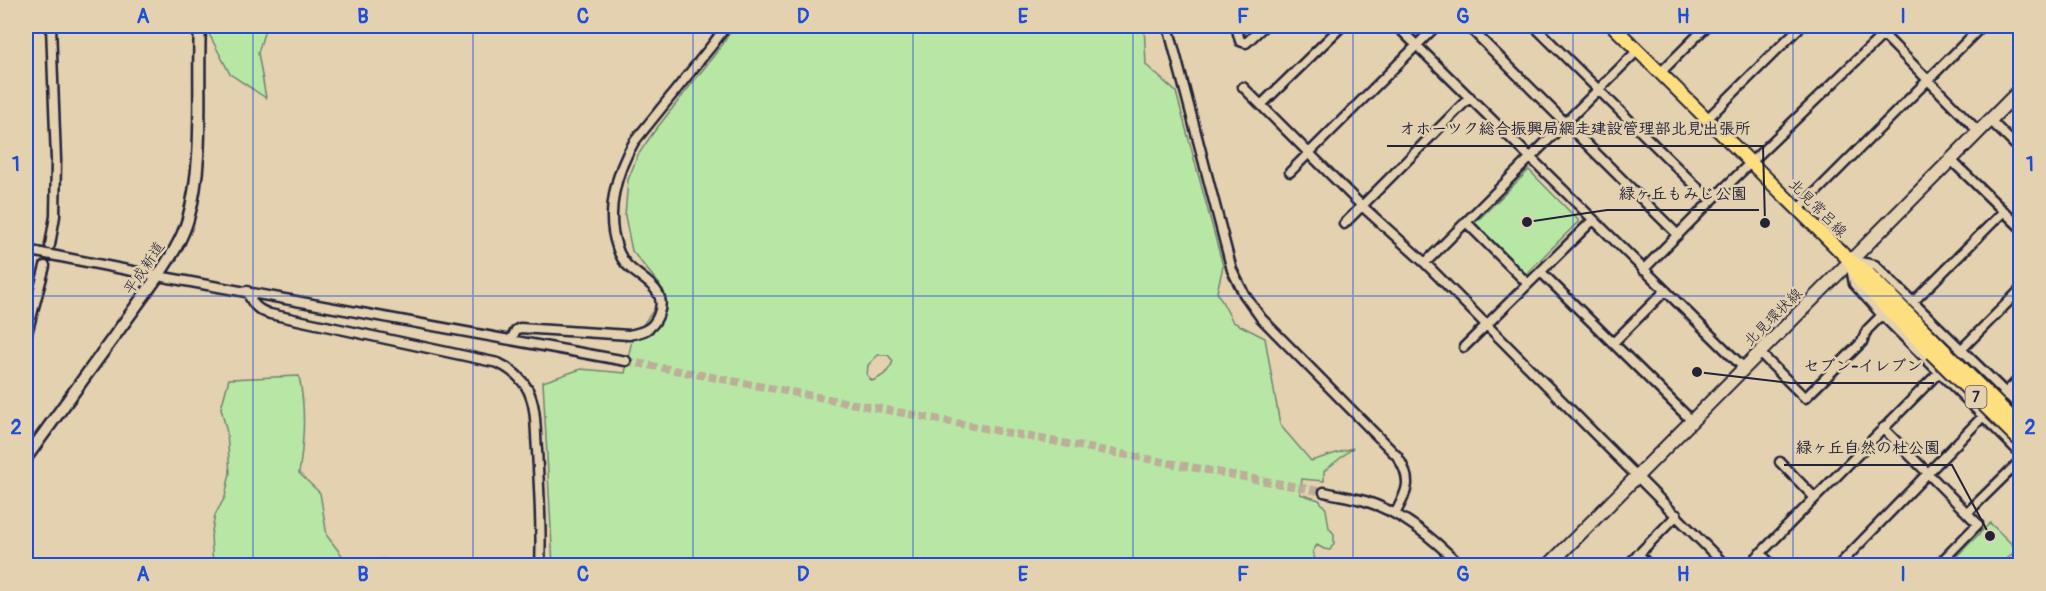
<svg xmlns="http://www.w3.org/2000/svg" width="2046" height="591" viewBox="0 0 2046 591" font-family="Pangolin,'Klee One',sans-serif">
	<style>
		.green { fill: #b8e7a5; stroke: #6d8470; stroke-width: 1.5; fill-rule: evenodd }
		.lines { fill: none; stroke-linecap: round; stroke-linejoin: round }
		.minor-tunnel { stroke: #bcae98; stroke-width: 8; stroke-dasharray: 8 4; stroke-linecap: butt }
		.minor-casing { stroke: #22223b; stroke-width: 13 }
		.tertiary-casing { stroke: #22223b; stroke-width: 15 }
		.secondary-casing { stroke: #22223b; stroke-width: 16 }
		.primary-casing { stroke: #22223b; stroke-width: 16 }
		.minor { stroke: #e3d1af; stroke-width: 8 }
		.tertiary { stroke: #e3d1af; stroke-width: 10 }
		.secondary { stroke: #e3d1af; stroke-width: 12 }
		.primary { stroke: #fedf80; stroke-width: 12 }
		.primary-bridge-casing { stroke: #22223b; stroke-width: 16; stroke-linecap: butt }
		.primary-bridge { stroke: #fedf80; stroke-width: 12 }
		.grid { fill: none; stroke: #1d4ed8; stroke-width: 1.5; stroke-opacity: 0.55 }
		.labels { text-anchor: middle; stroke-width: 5; stroke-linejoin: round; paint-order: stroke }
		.shield { fill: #e3d1af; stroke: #5c565e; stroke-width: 1.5 }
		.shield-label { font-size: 14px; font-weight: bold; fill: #22223b }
		.street-label { font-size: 15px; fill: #22223b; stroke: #e3d1af }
		.leader { fill: none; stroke: #22223b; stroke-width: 2 }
		.callout-dot { fill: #22223b; stroke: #e3d1af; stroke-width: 2 }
		.callout-label { font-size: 16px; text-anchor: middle; font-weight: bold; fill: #22223b; stroke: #e3d1af; stroke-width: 5; stroke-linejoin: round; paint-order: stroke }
		.neatline { fill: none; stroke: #1d4ed8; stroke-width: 2 }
		.grid-label { font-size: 20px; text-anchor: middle; font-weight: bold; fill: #1d4ed8 }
	</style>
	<rect width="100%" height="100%" fill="#e3d1af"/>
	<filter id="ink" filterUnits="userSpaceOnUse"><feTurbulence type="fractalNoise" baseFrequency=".0167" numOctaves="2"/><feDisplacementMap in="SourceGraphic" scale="12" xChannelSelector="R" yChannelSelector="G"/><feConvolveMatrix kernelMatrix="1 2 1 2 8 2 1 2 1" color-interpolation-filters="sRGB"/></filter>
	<g filter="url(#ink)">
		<path class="green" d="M205,26H266L258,53L266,98L230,74Z
			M733,26H1144L1146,65L1176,92L1223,266L1217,292L1233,322L1265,338L1280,425L1311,461L1353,448L1324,471V481L1302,479L1300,494L1319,500L1326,509L1329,528L1334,534V543L1330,550L1324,549L1317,545L1313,551L1316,565H553L543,382L581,369L625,373L632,340L655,308L660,285L632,251L625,216L628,180L638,155L653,133L723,44ZM878,355H888L893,361C889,372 882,377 872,381L867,375L868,365Z
			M1529,170L1579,221L1526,274L1475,223Z
			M299,376C306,409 304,440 299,473L320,493L327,536L347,562L385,559L392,565H213L211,536L215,515L225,497L230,473L227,433L221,408L229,379Z
			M1990,523L2017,549L2001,565H1963L1955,558Z"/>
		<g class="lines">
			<path class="minor-tunnel" d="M626,361L1324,492"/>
			<defs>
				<path id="minor" d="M1168,26L1232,270L1244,294L1261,318L1397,456C1413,480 1408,490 1395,514
					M1236,26L1240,41L1246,43L1264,26
					M1397,26L1744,368
					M1468,26L1678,235
					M1534,26L1711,201
					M1875,26L1979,132
					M1660,73L1707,26
					M1243,87L1362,206L1425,263L1726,566
					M1261,105L1342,26
					M1707,119L1801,26
					M1990,120L2020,150
					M1951,160L2020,227
					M1290,172L1436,26
					M1798,210L1982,26
					M1466,222L1528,284
					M1344,224L1470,97
					M50,245L55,216L56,160L51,26
					M26,250L158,276L626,361
					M1855,261L1875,265L2020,407
					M1425,263L1638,50
					M1643,270L1711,201L1892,26
					M1541,272L1691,420
					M1852,273L1854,284L1882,315L2020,453
					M247,291C252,304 257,310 270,314L498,363C511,369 521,377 528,390C537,408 535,430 537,450C539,488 542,527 540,566
					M1913,302L2004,211
					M26,337L45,266
					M511,340L516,330L520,328L629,335C643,332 652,330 658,316C669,290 645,282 629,267C624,263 619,254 617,247C605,213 616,172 634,142L713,44L726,26
					M1613,343L1665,291
					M1464,347L1593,220
					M1759,352L1805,398L1862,342L1867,330L1882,315
					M1883,428L1978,524L1937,566
					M1780,462L1815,498
					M1324,492C1337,495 1351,497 1365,501C1403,513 1433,538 1461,566
					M1967,513L2020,461
					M1760,553L1773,566
					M1638,554L1650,566
					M1558,555L1568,566
					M1627,566L1677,515
					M1748,566L2020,290
					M1838,566L2020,378"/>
				<path id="tertiary" d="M26,458L158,276C170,258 182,240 188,219C205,161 197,87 200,26"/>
				<path id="secondary" d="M1548,566L2020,90"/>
				<path id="primary" d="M1613,26L1849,260L1867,272L1939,345
					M1850,261L1859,280L1931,353"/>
			</defs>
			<use href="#minor" class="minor-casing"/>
			<use href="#tertiary" class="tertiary-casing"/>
			<use href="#secondary" class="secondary-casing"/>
			<use href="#primary" class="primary-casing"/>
			<use href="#minor" class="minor"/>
			<use href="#tertiary" class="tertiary"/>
			<use href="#secondary" class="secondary"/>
			<use href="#primary" class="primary"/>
			<defs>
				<path id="primary-bridge" d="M1939,345L2020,426
					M1931,353L2020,441"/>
			</defs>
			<use href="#primary-bridge" class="primary-bridge-casing"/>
			<use href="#primary-bridge" class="primary-bridge"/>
		</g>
	</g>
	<path class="grid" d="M253,26V566M473,26V566M693,26V566M913,26V566M1133,26V566M1353,26V566M1573,26V566M1793,26V566M26,296H2020"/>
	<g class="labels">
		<rect class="shield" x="1965.5" y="386" width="21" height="22" rx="4.5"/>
		<g class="shield-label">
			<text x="1976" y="402">7</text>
		</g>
		<g class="street-label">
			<text transform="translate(1818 208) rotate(45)" y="5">北見常呂線</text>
			<text transform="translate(144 268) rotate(-56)" y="5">平成新道</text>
			<text transform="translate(1773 317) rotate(-45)" y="5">北見環状線</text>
		</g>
	</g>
	<path class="leader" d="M1765 223L1763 146H1387M1527 222L1607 210H1759M1697 372L1791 383H1934M1990 536L1952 465H1784"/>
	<g class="callout-dot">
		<circle cx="1765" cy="223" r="6"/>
		<circle cx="1527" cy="222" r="6"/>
		<circle cx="1697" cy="372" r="6"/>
		<circle cx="1990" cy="536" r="6"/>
	</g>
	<g class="callout-label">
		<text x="1575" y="134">オホーツク総合振興局網走建設管理部北見出張所</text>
		<text x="1683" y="199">緑ヶ丘もみじ公園</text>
		<text x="1863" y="371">セブン-イレブン</text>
		<text x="1868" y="453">緑ヶ丘自然の杜公園</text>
	</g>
	<rect width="2046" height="591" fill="none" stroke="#e3d1af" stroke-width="66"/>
	<rect x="33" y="33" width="1980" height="525" class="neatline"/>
	<g class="grid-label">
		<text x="143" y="23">A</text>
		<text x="363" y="23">B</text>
		<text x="583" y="23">C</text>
		<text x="803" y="23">D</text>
		<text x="1023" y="23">E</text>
		<text x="1243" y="23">F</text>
		<text x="1463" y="23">G</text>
		<text x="1683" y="23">H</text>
		<text x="1903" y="23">I</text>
		<text x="16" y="171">1</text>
		<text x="2030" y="171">1</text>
		<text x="16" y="434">2</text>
		<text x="2030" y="434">2</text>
		<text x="143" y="581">A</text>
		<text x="363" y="581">B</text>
		<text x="583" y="581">C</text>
		<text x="803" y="581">D</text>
		<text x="1023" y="581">E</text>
		<text x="1243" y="581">F</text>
		<text x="1463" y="581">G</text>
		<text x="1683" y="581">H</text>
		<text x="1903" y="581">I</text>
	</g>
</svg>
